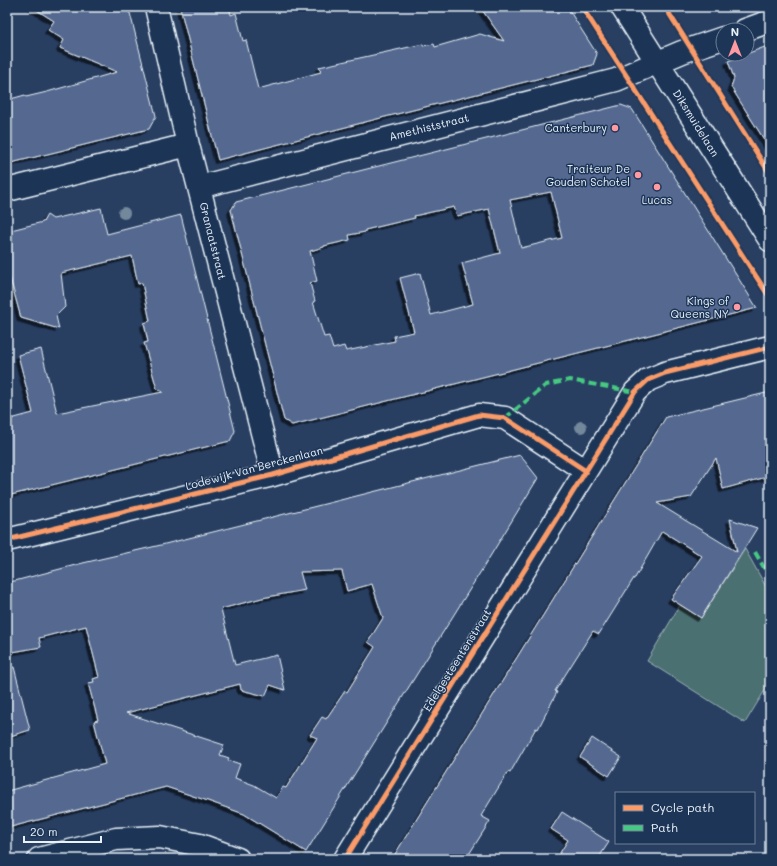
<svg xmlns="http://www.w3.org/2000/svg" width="777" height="866" viewBox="0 0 777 866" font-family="Mali,sans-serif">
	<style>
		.green { fill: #4c6f71; stroke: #9ab0b4 }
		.building { fill: #556990; stroke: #e8f1f8; fill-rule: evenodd; filter: url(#shadow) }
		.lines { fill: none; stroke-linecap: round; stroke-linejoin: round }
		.street-casing { stroke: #e8f1f8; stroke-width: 25 }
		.secondary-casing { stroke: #e8f1f8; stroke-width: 25 }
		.street { stroke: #1d3557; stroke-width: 22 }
		.secondary { stroke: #1d3557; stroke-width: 22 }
		.quiet { stroke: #46c982; stroke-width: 4; stroke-dasharray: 8 4; stroke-linecap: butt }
		.cycleway-casing { stroke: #1d3557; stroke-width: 8 }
		.cycleway { stroke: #fa9b69; stroke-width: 5 }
		.tree { fill: #73889b }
		.poi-dot { fill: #ff9aa2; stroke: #1d3557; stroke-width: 1.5 }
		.labels { text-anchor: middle; stroke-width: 3; stroke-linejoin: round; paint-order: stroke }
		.street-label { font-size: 11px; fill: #e8f1f8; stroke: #1d3557 }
		.poi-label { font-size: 11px; fill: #e8f1f8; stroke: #1d3557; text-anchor: end }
	</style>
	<defs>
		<filter id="shadow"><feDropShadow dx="-3.5" dy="3.5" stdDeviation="0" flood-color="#0009"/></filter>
	</defs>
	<rect width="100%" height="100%" fill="#283f62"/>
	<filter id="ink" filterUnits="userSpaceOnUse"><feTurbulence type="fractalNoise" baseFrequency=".025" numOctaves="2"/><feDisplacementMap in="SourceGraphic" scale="8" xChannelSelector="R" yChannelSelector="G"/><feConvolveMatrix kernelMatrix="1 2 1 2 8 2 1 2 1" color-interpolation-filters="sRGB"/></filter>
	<g filter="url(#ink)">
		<path class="green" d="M745,549L770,594V682L745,723L647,661L680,605L701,618Z"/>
		<path class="building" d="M32,7H121L130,13L156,116L149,129L7,164V100L25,95L26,97L47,92L117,72L60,48L64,40L48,30L54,21Z
			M180,7H229L231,15L236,13L243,41L246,40L258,89L321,72L319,67L423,44V46L434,44L435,47L480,34L504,41L480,7H567L597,54L593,65L377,119L218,160Z
			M770,45V149L731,87L734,78L728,61Z
			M621,105L632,109L757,308L292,425L284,420L231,210L236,202ZM551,192L562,238L521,248L510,200ZM454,207L457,216L489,209L500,253L462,263L473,304L431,315L420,273L400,278L414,332L394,336L395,341L346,351L344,346L333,349L329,336L324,337L313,302L315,301L310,283L317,281L310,251L324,247V246L350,240L349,235L365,232V230L415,218L414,216Z
			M101,208L107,234L181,215L235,431L230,441L7,496V420L33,413L18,355L41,349L57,413L163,392L157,389L144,343L148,342L144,323L150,321L142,283L138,284L132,256L61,273L65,307L56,316L59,329L21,318L10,278H7V231L43,222L47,215L53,219Z
			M770,392V476L723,489L716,458L691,497L657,503L737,552L730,519L757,528L701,618L671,599L702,556L662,531L635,578H634L599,634L593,631L567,672L555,691L557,692L538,729L536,728L510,773L508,772L481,816L490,821L466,859H392L666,417Z
			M520,455L538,478L483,568L306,852L244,814L205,800L166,787L7,828V791L105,764L94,721L98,720L88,683L94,682L93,679L99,677L86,626L39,638L41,647L7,653V583L83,563L161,545ZM342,571L347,591L372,584L383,618L368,642L375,647L347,692L345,691L326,719L322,717L310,735L317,738L286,788L283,787L276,798L254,785L235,778L240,764L228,760L229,758L220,755L224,745L126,713L240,684L241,690L265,696L270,685L285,690L277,655L235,665L221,609L262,598L305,590L300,572Z
			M14,667L30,730L7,737V668Z
			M592,738L621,757L609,776L580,757Z
			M562,812L609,842L598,859H556L568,840L551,829Z"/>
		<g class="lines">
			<defs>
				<path id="street" d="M156,7L188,145L273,475
					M745,30L770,21
					M199,187L616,80L682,52L723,38
					M7,190L188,145
					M7,540L273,475L479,415L505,418L586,471
					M39,859L116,839L160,837L200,845L238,859
					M345,859L635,392L648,380L665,373L770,347"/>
				<path id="secondary" d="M622,7L770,240"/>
			</defs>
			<use href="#street" class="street-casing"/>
			<use href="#secondary" class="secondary-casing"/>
			<use href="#street" class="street"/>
			<use href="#secondary" class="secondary"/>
			<path class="quiet" d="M505,418L546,385L570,380L635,392
				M755,552L770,578"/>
			<defs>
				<path id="cycleway" d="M582,7L770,298
					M665,7L770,174
					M7,540L273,475L479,415L505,418L586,471
					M345,859L635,392L648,380L665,373L770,347"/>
			</defs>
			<use href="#cycleway" class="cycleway-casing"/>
			<use href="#cycleway" class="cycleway"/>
		</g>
		<g class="tree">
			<circle cx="124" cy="213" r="6"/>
			<circle cx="581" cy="427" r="6"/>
		</g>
	</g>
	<g class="poi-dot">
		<circle cx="615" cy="128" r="4"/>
		<circle cx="638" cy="175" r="4"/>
		<circle cx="657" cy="187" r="4"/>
		<circle cx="737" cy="307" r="4"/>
	</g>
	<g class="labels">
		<g class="street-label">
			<text transform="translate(696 123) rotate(58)" y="4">Diksmuidelaan</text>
			<text transform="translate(429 127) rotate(-14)" y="4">Amethiststraat</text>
			<text transform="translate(213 241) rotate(76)" y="4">Granaatstraat</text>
			<text transform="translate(254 468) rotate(-15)" y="4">Lodewijk Van Berckenlaan</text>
			<text transform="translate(457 660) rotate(-58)" y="4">Edelgesteentenstraat</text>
		</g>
		<g class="poi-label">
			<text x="607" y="132">Canterbury</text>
			<text x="630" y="173">Traiteur De<tspan x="630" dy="13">Gouden Schotel</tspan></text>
			<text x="657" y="204" text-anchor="middle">Lucas</text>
			<text x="729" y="305">Kings of<tspan x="729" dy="13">Queens NY</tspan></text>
		</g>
	</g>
	<rect width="777" height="866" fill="none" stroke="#1d3557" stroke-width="24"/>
	<rect x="12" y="12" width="753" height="842" fill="none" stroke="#e8f1f8" stroke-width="1.5" filter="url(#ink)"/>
	<rect x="615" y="792" width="140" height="52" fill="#1d3557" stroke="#6e8097"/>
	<rect x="623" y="805" width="20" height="6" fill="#fa9b69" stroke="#6e8097"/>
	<text x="651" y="812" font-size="12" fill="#e8f1f8">Cycle path</text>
	<rect x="623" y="825" width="20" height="6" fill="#46c982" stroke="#6e8097"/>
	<text x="651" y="832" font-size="12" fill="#e8f1f8">Path</text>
	<g transform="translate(735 42)"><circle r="19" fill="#1d3557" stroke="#6e8097"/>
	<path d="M0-3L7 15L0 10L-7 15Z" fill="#ff9aa2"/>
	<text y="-6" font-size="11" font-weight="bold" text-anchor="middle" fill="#e8f1f8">N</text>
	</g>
	<path d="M24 836v6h77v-6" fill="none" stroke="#e8f1f8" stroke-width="2"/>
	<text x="30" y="836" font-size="12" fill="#e8f1f8" stroke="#1d3557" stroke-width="3" paint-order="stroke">20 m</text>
</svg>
